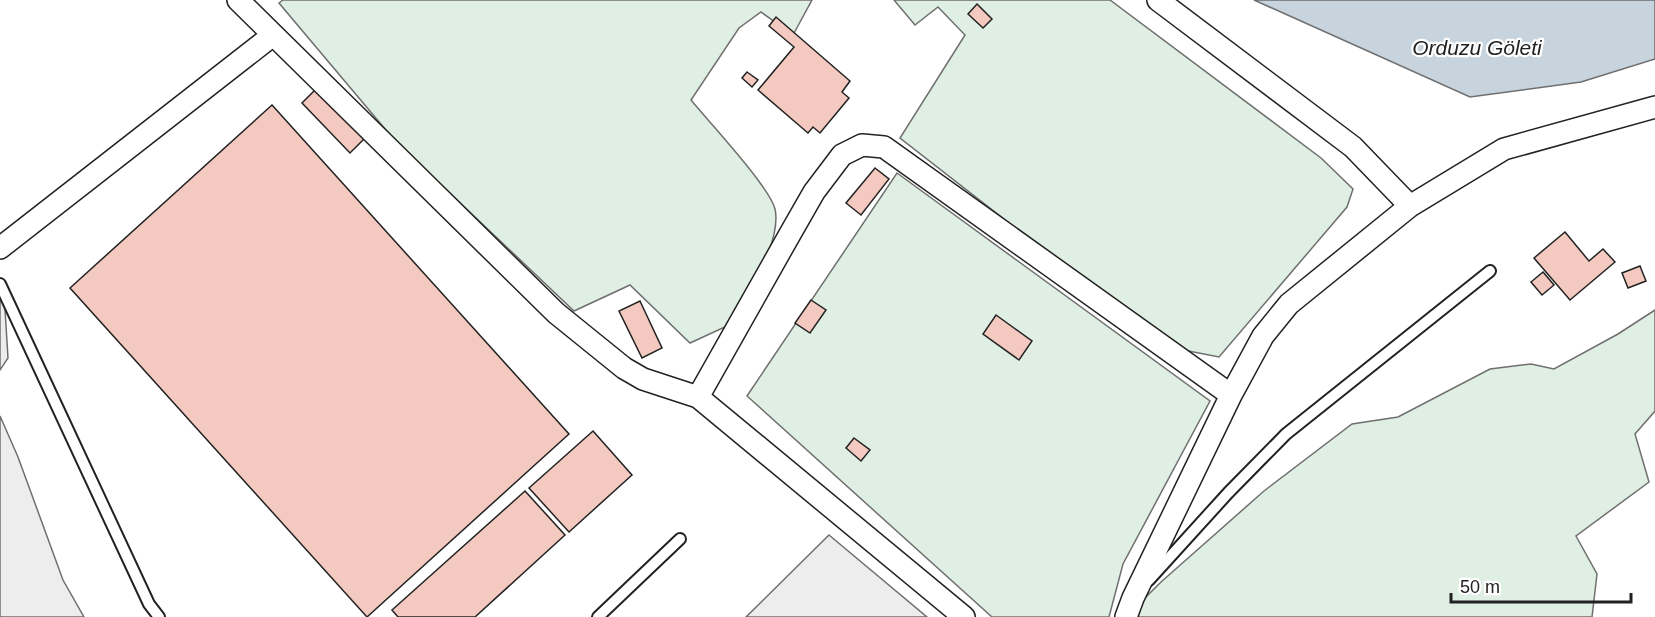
<svg xmlns="http://www.w3.org/2000/svg" width="1655" height="617" viewBox="0 0 1655 617" font-family="Arial,sans-serif">
	<style>
		.green { fill: #e0efe3; stroke: #6f6f6f; stroke-width: 1.5 }
		.parking { fill: #ededed; stroke: #6f6f6f; stroke-width: 1.5 }
		.water { fill: #c7d3dd; stroke: #6f6f6f; stroke-width: 1.5 }
		.building { fill: #f3c9c0; stroke: #222; stroke-width: 1.5 }
		.lines { fill: none; stroke-linecap: round; stroke-linejoin: round }
		.service-casing { stroke: #222; stroke-width: 14 }
		.minor-casing { stroke: #222; stroke-width: 24 }
		.service { stroke: #fff; stroke-width: 10 }
		.minor { stroke: #fff; stroke-width: 21 }
		.labels { text-anchor: middle; stroke-width: 4.5; stroke-linejoin: round; paint-order: stroke }
		.water-label { font-size: 21px; font-style: italic; fill: #222; stroke: #fff }
	</style>
	<rect width="100%" height="100%" fill="#fff"/>
	<path class="green" d="M283,0H812L793,35L761,12L739,28L691,100C709,122 769,186 775,209C782,238 750,294 738,321L690,343L630,285L574,311L396,142L279,3Z
		M894,0H1110L1321,158L1353,189L1347,207L1219,357L1168,347L900,138L965,35L938,7L915,25Z
		M897,173L1210,401L1123,564L1109,617H992L747,396Z
		M1655,310V411L1635,434L1649,482L1576,536L1597,574L1592,617H1138L1142,601L1161,582L1264,491L1352,424L1398,417L1490,369L1531,364L1554,369L1618,334Z"/>
	<path class="parking" d="M4,293L8,358L0,370V294Z
		M0,416L18,457L63,580L84,617H0Z
		M829,535L927,617H746Z"/>
	<path class="water" d="M1254,0H1655V59L1581,82L1470,97Z"/>
	<path class="building" d="M977,4L992,19L983,28L968,14Z
		M776,17L850,81L842,92L849,98L820,133L813,127L808,133L758,90L794,47L769,26Z
		M747,72L758,80L752,87L742,78Z
		M321,84L369,134L350,153L302,103Z
		M272,105L569,434L367,617L70,288Z
		M875,168L889,179L861,215L846,203Z
		M1565,232L1589,261L1603,249L1615,262L1570,300L1534,258Z
		M1640,266L1646,281L1628,288L1622,273Z
		M1543,272L1554,285L1542,295L1531,282Z
		M811,300L826,310L810,333L795,323Z
		M640,301L662,348L642,358L619,311Z
		M996,315L1032,341L1019,360L983,334Z
		M593,431L632,475L569,532L529,488Z
		M854,438L870,450L861,461L846,448Z
		M525,491L565,535L475,617H398L392,610Z"/>
	<g class="lines">
		<defs>
			<path id="service" d="M0,284L149,604L159,617
				M1149,580L1228,493L1286,434L1490,271
				M598,617L680,539"/>
			<path id="minor" d="M238,0L556,313L624,368L643,379L698,397L964,617
				M1158,0L1353,147L1410,206
				M0,248L273,35
				M698,397L790,234L814,192L842,155L862,145L884,147L1231,395
				M1126,617L1133,598L1231,395L1263,336L1289,304L1410,206L1504,149L1655,107"/>
		</defs>
		<use href="#service" class="service-casing"/>
		<use href="#minor" class="minor-casing"/>
		<use href="#service" class="service"/>
		<use href="#minor" class="minor"/>
	</g>
	<g class="labels">
		<g class="water-label">
			<text x="1477" y="55">Orduzu Göleti</text>
		</g>
	</g>
	<path d="M1451 593v9h180v-9" fill="none" stroke="#222222" stroke-width="3"/>
	<text x="1460" y="593" font-size="18" fill="#222222" stroke="#ffffff" stroke-width="4.5" paint-order="stroke">50 m</text>
</svg>
